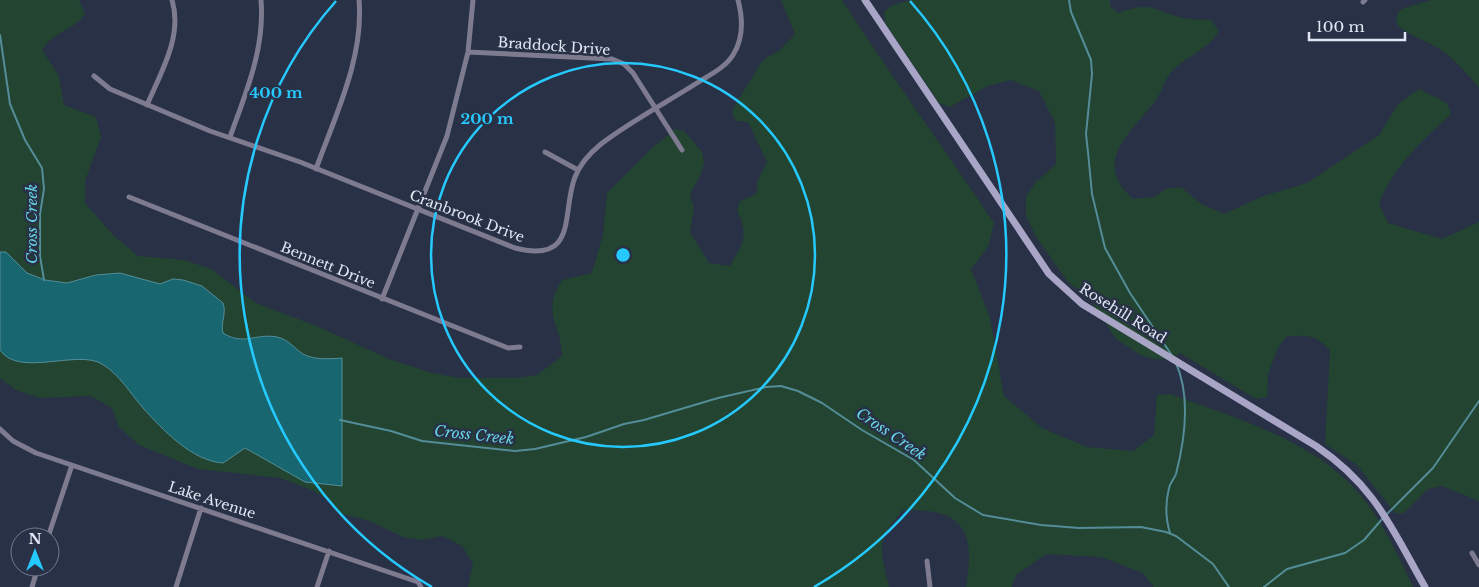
<svg xmlns="http://www.w3.org/2000/svg" width="1479" height="587" viewBox="0 0 1479 587" font-family="'Libre Baskerville',serif">
	<style>
		.green { fill: #224431 }
		.water { fill: #186670; stroke: #548d98 }
		.lines { fill: none; stroke-linecap: round; stroke-linejoin: round }
		.stream { stroke: #548d98; stroke-width: 2 }
		.minor { stroke: #7e7b91; stroke-width: 5 }
		.secondary { stroke: #a9a5c7; stroke-width: 7 }
		.ring { fill: none; stroke: #26c9fe; stroke-width: 2.5 }
		.labels { text-anchor: middle; stroke-width: 5; stroke-linejoin: round; paint-order: stroke }
		.street-label { font-size: 14px; fill: #e1e7f5; stroke: #283146 }
		.water-label { font-size: 15px; font-style: italic; fill: #66d4e5; stroke: #283146 }
		.centre { fill: #26c9fe; stroke: #283146; stroke-width: 2.5 }
		.ring-label { font-size: 15px; text-anchor: middle; font-weight: bold; fill: #26c9fe; stroke: #283146; stroke-width: 5; stroke-linejoin: round; paint-order: stroke }
	</style>
	<rect width="100%" height="100%" fill="#283146"/>
	<path class="green" d="M0,0H79L85,14C71,33 56,29 42,50L59,76L64,105L96,117L101,137L85,181V203L114,236L138,256L184,260L211,269L256,303L319,327L389,359L432,373L459,378H518L537,375L562,356C561,322 541,314 562,280L592,273L603,234L607,193L650,150L675,129L684,131L702,152L704,163L700,176L690,194L694,209L690,232L709,263L730,266C742,243 750,237 737,211L740,201L756,194L758,180L767,162L748,122L736,121L732,113L735,105L763,60L780,50L795,34L781,0H842C891,76 944,148 994,223L988,247L971,269L990,318L1004,396L1042,428L1087,447L1133,451L1154,435L1157,395L1170,394C1226,414 1304,438 1347,481C1378,510 1395,549 1413,587H1154L1143,573L1101,557L1046,554L1016,575L1012,587H966C976,530 963,508 903,510C875,541 880,549 889,587H468L473,563L462,546L443,536L423,540L403,537L370,521L339,513L327,499L312,490L280,478L198,469L139,445L119,427L112,408L91,396L40,398L16,390L0,378Z
		M912,0H1110V6L1118,13C1154,0 1152,11 1184,18C1193,20 1202,19 1211,20L1219,31C1209,49 1187,56 1173,70C1165,78 1162,91 1156,100C1133,131 1090,161 1133,199L1154,197L1166,189L1181,187L1200,203L1224,214L1263,196L1307,183L1379,135L1398,104L1419,89L1447,103L1451,114C1423,140 1392,168 1379,204L1388,223L1442,239L1479,222V501L1442,486L1428,489L1404,513H1395L1357,465L1325,444L1330,351C1317,335 1306,334 1286,337L1278,348L1268,374L1267,397L1256,399L1180,353L1171,359H1154L1142,356L1116,339L1091,301L1068,282L1035,235L1026,215V197L1035,183L1056,164L1055,123L1039,91L1011,80L988,86L950,107L939,103L885,23L884,12L893,5Z
		M1431,0H1479V88C1466,72 1454,58 1436,47C1423,39 1407,36 1396,23L1398,12L1404,8Z"/>
	<path class="water" d="M0,252H6L27,273L45,280L67,283L96,275L120,273L160,284L173,279L183,280L202,286L223,303C227,314 220,323 223,333C243,346 256,333 277,337C288,339 294,348 303,354C314,360 329,359 342,358V486L305,482L245,448L223,463C192,461 163,430 143,408C130,393 120,375 102,364C77,349 19,378 0,350Z"/>
	<g class="lines">
		<path class="stream" d="M1069,0L1071,12L1091,60L1092,74L1086,134L1088,152L1092,194L1105,248L1130,293L1173,357
			M0,35L10,104L25,140L42,168L44,189L40,214V256L44,280
			M340,420L391,431L422,441L515,451L535,449L586,437L624,424L644,420L718,398L766,387L781,386L798,391L822,403L862,430L914,460L955,498L983,515L1041,525L1079,528L1141,527L1166,532L1176,536L1213,564L1229,587
			M1386,515L1433,468L1479,401
			M1170,533C1165,517 1165,504 1169,488C1170,483 1174,479 1176,474C1185,439 1191,397 1176,363
			M1264,587L1287,569L1345,553L1364,540L1383,518"/>
		<path class="minor" d="M1363,2L1365,0
			M468,52L612,59L624,64L633,73L682,150
			M94,76L110,89L210,131L300,162L515,248C579,264 561,213 575,177C580,164 590,153 601,144C628,123 667,102 697,83C709,75 725,68 733,55C744,38 743,19 738,0
			M147,105C161,72 183,36 172,0
			M230,137C246,92 265,49 261,0
			M545,152L578,170
			M316,169C335,116 364,58 359,0
			M129,197L508,348L520,347
			M382,299L447,136L468,52L473,0
			M0,429L13,441L36,453L418,582L421,587
			M48,537L72,465
			M1472,553L1479,565
			M927,561L930,587
			M32,587L38,567
			M176,587L201,508
			M317,587L329,551"/>
		<path class="secondary" d="M865,0L1049,274L1082,304L1316,446C1375,486 1391,527 1425,587"/>
	</g>
	<g class="ring">
		<circle cx="623" cy="255" r="192"/>
		<path d="M432 587A383 383 0 0 1 336 1M910 1A383 383 0 0 1 814 587"/>
	</g>
	<g class="labels">
		<g class="street-label">
			<text transform="translate(554 46) rotate(4)" y="5">Braddock Drive</text>
			<text transform="translate(467 216) rotate(21)" y="5">Cranbrook Drive</text>
			<text transform="translate(328 265) rotate(22)" y="5">Bennett Drive</text>
			<text transform="translate(1123 313) rotate(32)" y="5">Rosehill Road</text>
			<text transform="translate(212 500) rotate(18)" y="5">Lake Avenue</text>
		</g>
		<g class="water-label">
			<text transform="translate(32 224) rotate(-90)" y="5">Cross Creek</text>
			<text transform="translate(891 434) rotate(34)" y="5">Cross Creek</text>
			<text transform="translate(474 435) rotate(6)" y="5">Cross Creek</text>
		</g>
	</g>
	<circle cx="623" cy="255" r="8" class="centre"/>
	<g class="ring-label">
		<text x="276" y="98">400 m</text>
		<text x="487" y="124">200 m</text>
	</g>
	<g transform="translate(35 552)"><circle r="24" fill="#283146" stroke="#727a8c"/>
	<path d="M0-4L9 19L0 12L-9 19Z" fill="#26c9fe"/>
	<text y="-8" font-size="14" font-weight="bold" text-anchor="middle" fill="#e1e7f5">N</text>
	</g>
	<path d="M1309 32v8h96v-8" fill="none" stroke="#e1e7f5" stroke-width="2.5"/>
	<text x="1316" y="32" font-size="15" fill="#e1e7f5" stroke="#283146" stroke-width="4" paint-order="stroke">100 m</text>
</svg>
